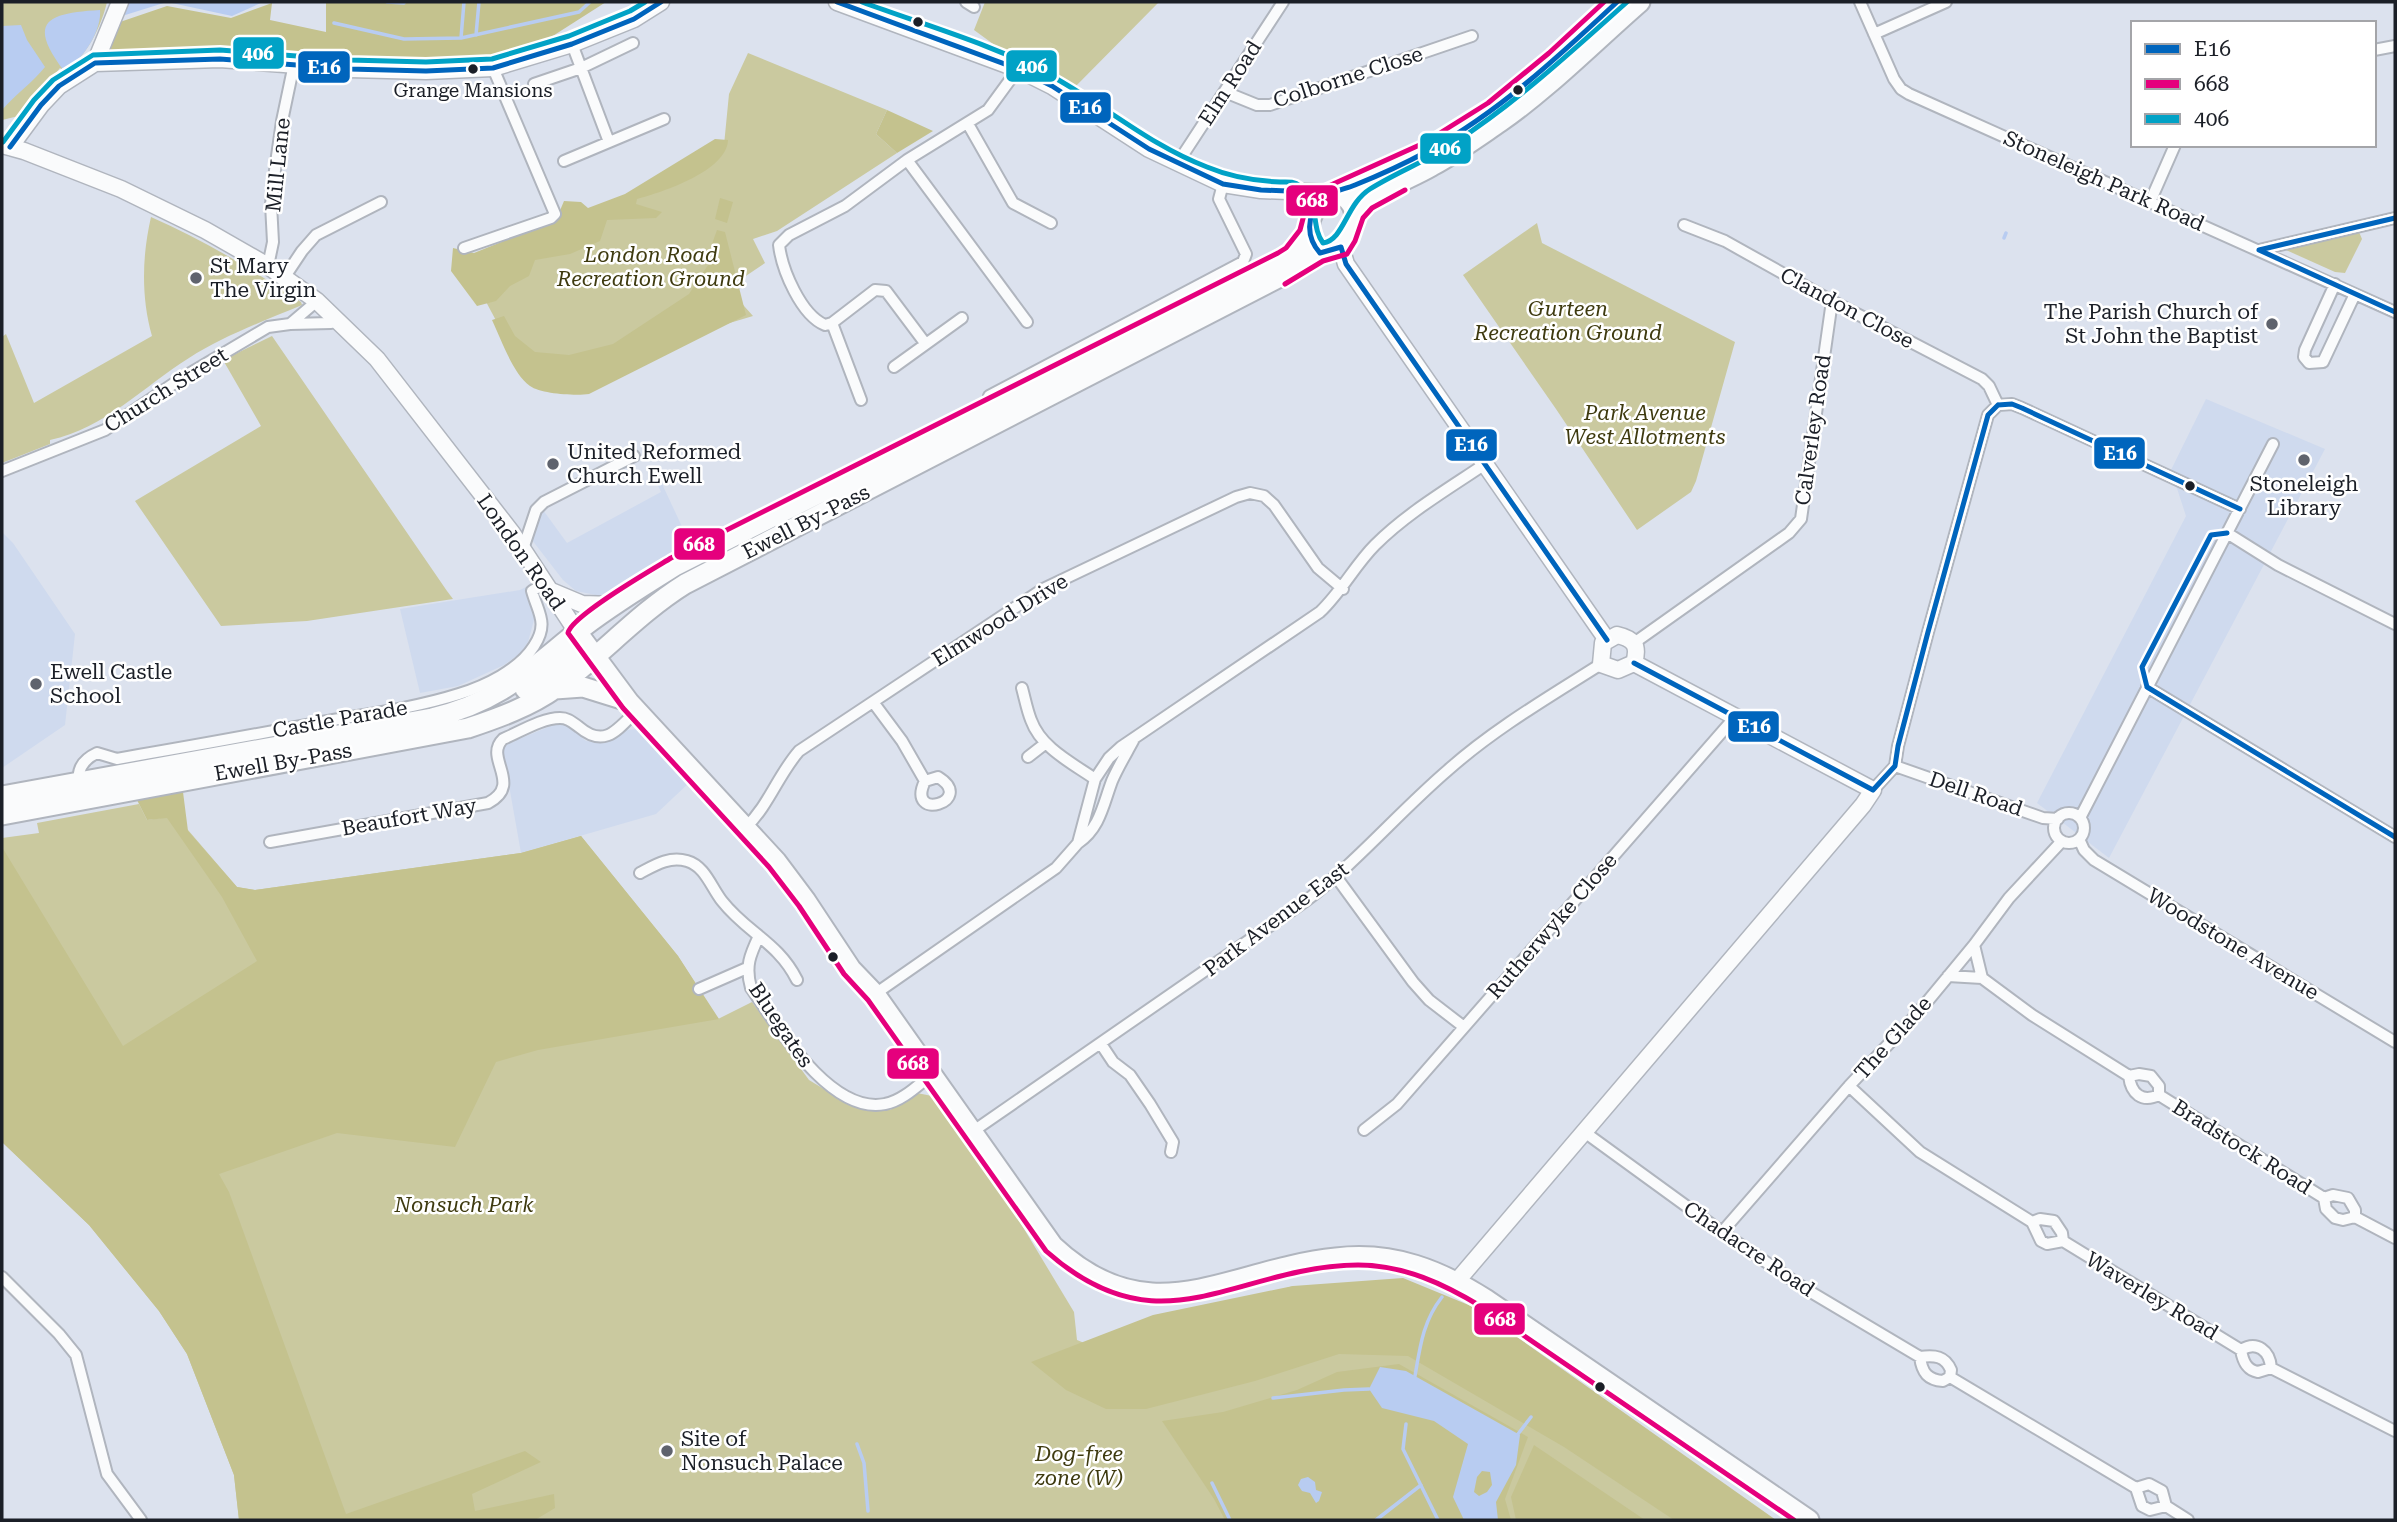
<svg xmlns="http://www.w3.org/2000/svg" width="2397" height="1522" viewBox="0 0 2397 1522" font-family="'Roboto Serif',serif">
	<style>
		.built { fill: #cfdaee }
		.green { fill: #cac99f }
		.forest { fill: #c4c28e }
		.water { fill: #b8ccf1; fill-rule: evenodd }
		.lines { fill: none; stroke-linecap: round; stroke-linejoin: round }
		.stream { stroke: #b8ccf1; stroke-width: 3.5 }
		.street-casing { stroke: #b0b5be; stroke-width: 14 }
		.secondary-casing { stroke: #b0b5be; stroke-width: 19 }
		.highway-casing { stroke: #b0b5be; stroke-width: 23 }
		.street { stroke: #fafbfc; stroke-width: 10 }
		.secondary { stroke: #fafbfc; stroke-width: 16 }
		.highway { stroke: #fafbfc; stroke-width: 19 }
		.bus-1-casing { stroke: #fff; stroke-width: 10 }
		.bus-2-casing { stroke: #fff; stroke-width: 10 }
		.bus-3-casing { stroke: #fff; stroke-width: 10 }
		.bus-1 { stroke: #0065bd; stroke-width: 5 }
		.bus-2 { stroke: #e5007d; stroke-width: 5 }
		.bus-3 { stroke: #01a2c6; stroke-width: 5 }
		.bus-dot { fill: #1b1f27; stroke: #fff; stroke-width: 2.5 }
		.poi-dot { fill: #5f636d; stroke: #fff; stroke-width: 2.5 }
		.labels { text-anchor: middle; stroke-width: 5; stroke-linejoin: round; paint-order: stroke }
		.bus-label { font-size: 19px; fill: #1b1f27; stroke: #fff }
		.street-label { font-size: 21px; fill: #1b1f27; stroke: #fff }
		.park-label { font-size: 21px; font-style: italic; fill: #3e3a0f; stroke: #fff }
		.poi-label { font-size: 21px; fill: #1b1f27; stroke: #fff; text-anchor: start }
		.line-badge { stroke: #fff; stroke-width: 2.5 }
		.badge-label { font-size: 19px; text-anchor: middle; font-weight: bold; fill: #fff }
	</style>
	<rect width="100%" height="100%" fill="#dce2ee"/>
	<path class="built" d="M2206,399L2325,449L2109,858L2037,803L2186,516L2171,470Z
		M656,471L692,548L613,596L596,595L576,591L563,580L532,540L543,510L567,543L661,492L652,473Z
		M2,532L13,543L75,634L65,725L2,768Z
		M528,586L536,608L534,620L528,642L521,653L504,665L458,686L420,693L400,609L520,590Z
		M558,723L568,725L586,741L596,742L609,741L625,730L642,729L691,781L656,814L521,853L502,746Z"/>
	<path class="green" d="M2,2H107C102,24 87,58 64,71L60,68L23,115L2,120Z
		M985,2H1159L1072,90L1011,57L974,30Z
		M748,53L887,110L876,134L897,153L777,231L753,239L765,263L728,288L753,316L586,366L523,371L468,268L625,196L724,145L729,94Z
		M151,217C204,240 253,270 301,302L302,305C264,321 223,336 189,358C143,387 105,428 50,440V444L2,463V337L6,334L34,403L152,336C141,297 142,256 151,217Z
		M1537,223L1542,243L1735,342L1696,481L1691,492L1637,530L1556,409L1463,275Z
		M2359,232L2362,239L2345,273L2335,272L2286,250V247Z
		M272,336L447,591L453,599L307,621L221,626L135,501L261,426L223,360Z
		M139,804L147,820L167,817L188,830L237,887L255,890L521,853L581,836L678,956L718,1019L752,1002L809,1080L847,1103L890,1110L917,1093L932,1096L1003,1194L1074,1312L1077,1340L1094,1347L1293,1286L1763,1520H239L234,1475L187,1354L159,1311L89,1225L2,1142V838L39,833L37,823Z"/>
	<path class="forest" d="M326,2H606L523,55L313,61L213,51L107,53L120,22L167,6L231,18L272,3L270,20L326,32Z
		M887,110L933,131L897,153L876,134Z
		M715,139L728,140C727,171 663,192 637,199L636,204L662,212L656,218L607,220L600,241L570,254L535,260L529,276L510,286L496,301L477,306L451,271L453,248L474,253L556,220L564,201L581,202L588,208L625,194Z
		M720,198L733,202L727,223L715,219Z
		M717,230L725,232L746,315L589,394C576,396 541,394 530,386C513,374 501,339 492,320L504,316L515,336L535,352L569,355L613,344L689,294L710,262L708,255Z
		M183,792L188,831L237,887L255,890L521,853L581,836L678,956L719,1019L538,1050L496,1062L455,1147L337,1133L219,1174L229,1192L346,1514L525,1451L541,1462L472,1494L475,1511L554,1494L555,1508L535,1520H239L234,1475L187,1354L159,1311L89,1225L2,1142V847L123,1046L257,961L222,897L167,818L147,820L137,800Z
		M1403,1278L1476,1308L1776,1520H1674L1564,1447L1408,1356L1339,1354L1255,1381L1146,1409H1106L1066,1390L1031,1362L1153,1315L1293,1286Z
		M1399,1364L1528,1437L1505,1499L1511,1520H1225L1214,1499L1162,1421L1223,1412L1297,1390L1337,1372Z
		M1534,1445L1645,1520H1516L1511,1497Z"/>
	<path class="water" d="M128,2H263L232,16L167,2L122,16Z
		M100,10C102,31 82,61 64,71C26,21 48,13 100,10Z
		M21,25L27,40L45,67C32,83 16,94 2,110V26Z
		M1380,1367L1406,1371L1520,1435L1516,1465L1496,1502L1498,1520H1464L1453,1497L1468,1444L1434,1421L1382,1408L1369,1389ZM1482,1471L1490,1472L1492,1485L1487,1492L1479,1496L1474,1492L1477,1477Z
		M1308,1477L1315,1482L1316,1490L1322,1492L1319,1501L1316,1503L1310,1493L1302,1491L1298,1485L1301,1479Z"/>
	<g class="lines">
		<path class="stream" d="M387,2L404,3
			M334,23L404,39L461,38L579,12L590,2
			M476,35L479,2
			M461,38L464,2
			M2004,238L2006,233
			M1415,1376C1420,1347 1423,1321 1442,1297
			M1273,1398L1344,1390L1369,1389
			M1406,1424L1403,1449L1438,1520
			M1518,1434L1531,1417
			M857,1444L864,1463L868,1511
			M1212,1483L1230,1520
			M1376,1520L1421,1485"/>
		<defs>
			<path id="street" d="M966,2L974,7
				M1860,2L1894,79L1901,89L1909,94L2395,312
				M1874,34L1946,2
				M572,44L609,142
				M2374,50L2395,46
				M1018,69L988,110L907,160L1027,322
				M534,84L581,68L633,43
				M1225,92L1257,105H1270L1472,36
				M968,124L1013,203L1051,223
				M564,161L664,119
				M1177,164L1283,2
				M2150,202L2175,145
				M1684,225L1725,241L1832,301L1982,379L1989,386L1998,405
				M464,248L551,218L555,214L493,68
				M2259,250L2395,218
				M268,266L273,242L271,204L275,170L282,121L294,64
				M284,278L302,251L316,235L381,202
				M2335,284L2305,350L2304,357L2309,363L2323,362L2355,294
				M832,323L875,290L886,291L925,343
				M290,324L331,323L337,319
				M894,367L962,318
				M989,396L1243,262L1246,254L1219,199L1223,184
				M861,400L832,323L825,325C801,315 782,270 779,245L789,235L845,206L907,160
				M1998,405L2012,404L2022,408L2240,509
				M2,471L105,430L182,378L268,327L290,324L317,301
				M2227,533L2278,565L2395,624
				M523,549L536,510L544,502L634,456
				M1634,643L1789,533L1801,519L1832,301
				M2147,687L2395,837
				M1022,688C1025,699 1027,710 1031,720C1041,748 1072,763 1095,779
				M873,702L902,741L925,781L938,777C977,801 905,823 925,781
				M1028,757L1046,743
				M1895,766L2043,818L2058,819
				M79,782C77,768 84,759 97,753L117,759L139,755C204,744 268,732 333,720C375,713 418,707 459,694C485,686 519,670 534,646C549,623 538,613 532,591L545,583
				M1873,790L1895,766L1898,746L1928,632L1988,415L1998,405
				M2054 828a15 15 0 1 1 30 0a15 15 0 1 1-30 0Z
				M2080,818L2273,444
				M746,827C769,805 778,775 799,751L1043,589L1236,497L1250,493L1264,496L1274,505L1318,568L1343,589
				M2079,839L2084,850L2094,860L2395,1042
				M270,842L488,803C524,784 483,758 503,739C520,732 542,718 560,718C568,718 572,722 579,727C605,749 618,729 637,710
				M1078,843C1100,828 1103,805 1112,781C1118,767 1126,754 1133,741
				M640,873C655,865 669,856 687,861C705,866 711,887 722,901C747,933 778,942 797,980
				M1337,878L1413,982L1429,1000L1464,1027
				M759,936C750,955 745,966 751,988C777,1025 830,1115 885,1104C902,1101 917,1086 931,1075
				M1974,945L1982,978
				M1948,976L1982,978L2032,1015L2129,1076L2139,1074L2151,1076L2159,1086V1095
				M699,989L747,968
				M875,994L1056,868L1078,843L1095,779L1109,758L1121,747L1320,612C1342,591 1355,565 1375,545C1407,513 1448,489 1485,464
				M1101,1044L1113,1062L1130,1075L1150,1104L1173,1142L1171,1152
				M2129,1076C2131,1094 2142,1103 2159,1095
				M1849,1086L1920,1152L2032,1222L2041,1241L2047,1244L2063,1241L2241,1350C2243,1362 2247,1370 2258,1372L2271,1368L2395,1431
				M2159,1095L2324,1198L2326,1209L2335,1218L2343,1220L2355,1217L2395,1238
				M1364,1130L1397,1104L1735,717
				M1583,1131L1722,1232L1804,1288L1920,1357C1935,1355 1945,1356 1951,1370L1950,1377
				M972,1132L1307,900C1358,861 1399,812 1448,770C1494,729 1549,697 1601,664
				M2324,1198L2333,1195L2348,1198L2355,1210V1217
				M2032,1222L2040,1219L2054,1221L2062,1233L2063,1241
				M1722,1232L1849,1086L1917,1014L1974,945L2009,898L2062,841
				M2,1277L59,1334L76,1355L107,1474L141,1520
				M2241,1350C2257,1340 2270,1351 2271,1368
				M1920,1357C1922,1373 1928,1380 1943,1381L1950,1377
				M1950,1377L2136,1488L2142,1506L2150,1510L2166,1506
				M2136,1488L2149,1484L2162,1491L2166,1506L2188,1520"/>
			<path id="secondary" d="M837,2L1018,69L1052,86L1149,149L1223,184L1261,190L1335,193
				M95,63L120,2
				M2,145L24,151L121,189L205,230L268,266L317,301L377,359L512,533L577,632
				M10,147L41,105L59,86L95,63L220,59L349,69L426,71L493,68L572,44L634,19L661,2
				M1341,247L1346,264L1607,640
				M551,591L582,604L613,605
				M1617,635C1635,639 1639,646 1634,663L1618,670L1601,664L1603,643Z
				M1457,1281L1863,805L1873,790L1634,663"/>
			<path id="highway" d="M1335,193C1371,202 1352,252 1320,253C1299,235 1311,201 1335,193Z
				M1337,193C1368,180 1400,167 1429,151C1499,110 1558,58 1617,2
				M1355,214C1375,190 1406,181 1432,166C1456,153 1478,137 1500,122C1550,87 1594,42 1640,2
				M577,632L629,702L776,861L806,901L851,969L875,994L1053,1246C1151,1338 1227,1269 1336,1258C1393,1251 1440,1270 1487,1300L1809,1520
				M525,689L546,677L578,651H583L594,657
				M555,689L583,687L628,701
				M2,796L432,718C499,702 526,673 577,632C608,607 642,587 675,566L1280,261L1292,254L1308,234
				M2,815L468,728C498,718 529,707 556,688C601,656 637,614 685,584L1305,264L1320,253"/>
		</defs>
		<use href="#street" class="street-casing"/>
		<use href="#secondary" class="secondary-casing"/>
		<use href="#highway" class="highway-casing"/>
		<use href="#street" class="street"/>
		<use href="#secondary" class="secondary"/>
		<use href="#highway" class="highway"/>
		<defs>
			<path id="bus-1" d="M837,2L1018,69L1052,86L1149,149L1223,184L1261,190L1335,193
				M10,147L41,105L59,86L95,63L220,59L349,69L426,71L493,68L572,44L634,19L661,2
				M1341,247L1346,264L1607,640
				M1341,247L1320,253C1306,237 1306,216 1321,201C1330,191 1343,190 1355,185C1380,175 1404,164 1428,151C1499,112 1558,57 1617,2
				M2259,250L2395,312
				M2259,250L2395,218
				M1998,405L2012,404L2022,408L2240,509
				M1634,663L1873,790
				M2147,687L2395,837
				M2147,687L2142,667L2211,535L2227,533
				M1873,790L1895,766L1898,746L1928,632L1988,415L1998,405"/>
			<path id="bus-2" d="M1604,2L1549,53L1488,103L1424,143L1322,189L1306,207L1300,230L1286,248L1278,253L671,558C653,569 571,616 568,633L623,708L769,867L799,906L844,974L868,1000L1046,1251C1162,1354 1235,1266 1358,1265C1404,1265 1444,1284 1482,1307L1794,1520
				M1285,284L1323,261L1347,254L1355,241L1363,218L1372,208L1405,190"/>
			<path id="bus-3" d="M862,2C924,25 998,46 1055,78C1107,107 1151,146 1207,167C1231,177 1254,181 1280,182C1287,182 1294,181 1300,186C1321,204 1310,225 1323,243C1344,240 1346,204 1370,189C1397,172 1427,161 1454,143C1517,102 1571,52 1627,2
				M3,142L34,100L53,80L93,55L220,50L349,60L426,62L492,59L569,36L630,11L645,2"/>
		</defs>
		<use href="#bus-1" class="bus-1-casing"/>
		<use href="#bus-2" class="bus-2-casing"/>
		<use href="#bus-3" class="bus-3-casing"/>
		<use href="#bus-1" class="bus-1"/>
		<use href="#bus-2" class="bus-2"/>
		<use href="#bus-3" class="bus-3"/>
	</g>
	<g class="bus-dot">
		<circle cx="918" cy="22" r="6"/>
		<circle cx="473" cy="69" r="6"/>
		<circle cx="1518" cy="90" r="6"/>
		<circle cx="2190" cy="486" r="6"/>
		<circle cx="833" cy="957" r="6"/>
		<circle cx="1600" cy="1387" r="6"/>
	</g>
	<g class="poi-dot">
		<circle cx="196" cy="278" r="7"/>
		<circle cx="2272" cy="324" r="7"/>
		<circle cx="2304" cy="460" r="7"/>
		<circle cx="553" cy="464" r="7"/>
		<circle cx="36" cy="684" r="7"/>
		<circle cx="667" cy="1451" r="7"/>
	</g>
	<g class="labels">
		<g class="bus-label">
			<text x="473" y="97">Grange Mansions</text>
		</g>
		<g class="street-label">
			<text transform="translate(1348 77) rotate(-18)" y="7">Colborne Close</text>
			<text transform="translate(1230 83) rotate(-57)" y="7">Elm Road</text>
			<text transform="translate(278 165) rotate(-84)" y="7">Mill Lane</text>
			<text transform="translate(2104 181) rotate(24)" y="7">Stoneleigh Park Road</text>
			<text transform="translate(1847 308) rotate(28)" y="7">Clandon Close</text>
			<text transform="translate(166 390) rotate(-32)" y="7">Church Street</text>
			<text transform="translate(1813 430) rotate(-82)" y="7">Calverley Road</text>
			<text transform="translate(806 522) rotate(-27)" y="7">Ewell By-Pass</text>
			<text transform="translate(521 552) rotate(55)" y="7">London Road</text>
			<text transform="translate(1000 620) rotate(-32)" y="7">Elmwood Drive</text>
			<text transform="translate(340 719) rotate(-10)" y="7">Castle Parade</text>
			<text transform="translate(283 762) rotate(-10)" y="7">Ewell By-Pass</text>
			<text transform="translate(1976 794) rotate(19)" y="7">Dell Road</text>
			<text transform="translate(409 817) rotate(-10)" y="7">Beaufort Way</text>
			<text transform="translate(1276 919) rotate(-37)" y="7">Park Avenue East</text>
			<text transform="translate(1552 926) rotate(-49)" y="7">Rutherwyke Close</text>
			<text transform="translate(2233 944) rotate(31)" y="7">Woodstone Avenue</text>
			<text transform="translate(781 1025) rotate(56)" y="7">Bluegates</text>
			<text transform="translate(1893 1038) rotate(-48)" y="7">The Glade</text>
			<text transform="translate(2242 1147) rotate(32)" y="7">Bradstock Road</text>
			<text transform="translate(1749 1249) rotate(34)" y="7">Chadacre Road</text>
			<text transform="translate(2152 1296) rotate(31)" y="7">Waverley Road</text>
		</g>
		<g class="park-label">
			<text x="651" y="262">London Road<tspan x="651" dy="24">Recreation Ground</tspan></text>
			<text x="1568" y="316">Gurteen<tspan x="1568" dy="24">Recreation Ground</tspan></text>
			<text x="1645" y="420">Park Avenue<tspan x="1645" dy="24">West Allotments</tspan></text>
			<text x="464" y="1212">Nonsuch Park</text>
			<text x="1079" y="1461">Dog-free<tspan x="1079" dy="24">zone (W)</tspan></text>
		</g>
		<g class="poi-label">
			<text x="210" y="273">St Mary<tspan x="210" dy="24">The Virgin</tspan></text>
			<text x="2258" y="319" text-anchor="end">The Parish Church of<tspan x="2258" dy="24">St John the Baptist</tspan></text>
			<text x="567" y="459">United Reformed<tspan x="567" dy="24">Church Ewell</tspan></text>
			<text x="2304" y="491" text-anchor="middle">Stoneleigh<tspan x="2304" dy="24">Library</tspan></text>
			<text x="50" y="679">Ewell Castle<tspan x="50" dy="24">School</tspan></text>
			<text x="681" y="1446">Site of<tspan x="681" dy="24">Nonsuch Palace</tspan></text>
		</g>
	</g>
	<g class="line-badge">
		<rect x="232" y="36" width="53" height="34" rx="7" fill="#01a2c6"/>
		<rect x="1005" y="49" width="53" height="34" rx="7" fill="#01a2c6"/>
		<rect x="297" y="50" width="54" height="34" rx="7" fill="#0065bd"/>
		<rect x="1059" y="91" width="53" height="33" rx="7" fill="#0065bd"/>
		<rect x="1419" y="132" width="53" height="33" rx="7" fill="#01a2c6"/>
		<rect x="1285" y="184" width="54" height="33" rx="7" fill="#e5007d"/>
		<rect x="1445" y="428" width="53" height="34" rx="7" fill="#0065bd"/>
		<rect x="2093" y="436" width="53" height="34" rx="7" fill="#0065bd"/>
		<rect x="673" y="527" width="53" height="34" rx="7" fill="#e5007d"/>
		<rect x="1727" y="710" width="53" height="33" rx="7" fill="#0065bd"/>
		<rect x="886" y="1047" width="54" height="33" rx="7" fill="#e5007d"/>
		<rect x="1473" y="1302" width="53" height="34" rx="7" fill="#e5007d"/>
	</g>
	<g class="badge-label">
		<text x="258" y="60">406</text>
		<text x="1032" y="73">406</text>
		<text x="324" y="74">E16</text>
		<text x="1085" y="114">E16</text>
		<text x="1445" y="155">406</text>
		<text x="1312" y="207">668</text>
		<text x="1471" y="451">E16</text>
		<text x="2120" y="460">E16</text>
		<text x="699" y="551">668</text>
		<text x="1754" y="733">E16</text>
		<text x="913" y="1070">668</text>
		<text x="1500" y="1326">668</text>
	</g>
	<rect width="2397" height="1522" fill="none" stroke="#1b1f27" stroke-width="7"/>
	<rect x="2131" y="21" width="245" height="126" fill="#ffffff" stroke="#a4a5a9" stroke-width="2"/>
	<rect x="2145" y="44" width="35" height="10" fill="#0065bd" stroke="#a4a5a9" stroke-width="2"/>
	<text x="2194" y="56" font-size="21" fill="#1b1f27">E16</text>
	<rect x="2145" y="79" width="35" height="10" fill="#e5007d" stroke="#a4a5a9" stroke-width="2"/>
	<text x="2194" y="91" font-size="21" fill="#1b1f27">668</text>
	<rect x="2145" y="114" width="35" height="10" fill="#01a2c6" stroke="#a4a5a9" stroke-width="2"/>
	<text x="2194" y="126" font-size="21" fill="#1b1f27">406</text>
</svg>
